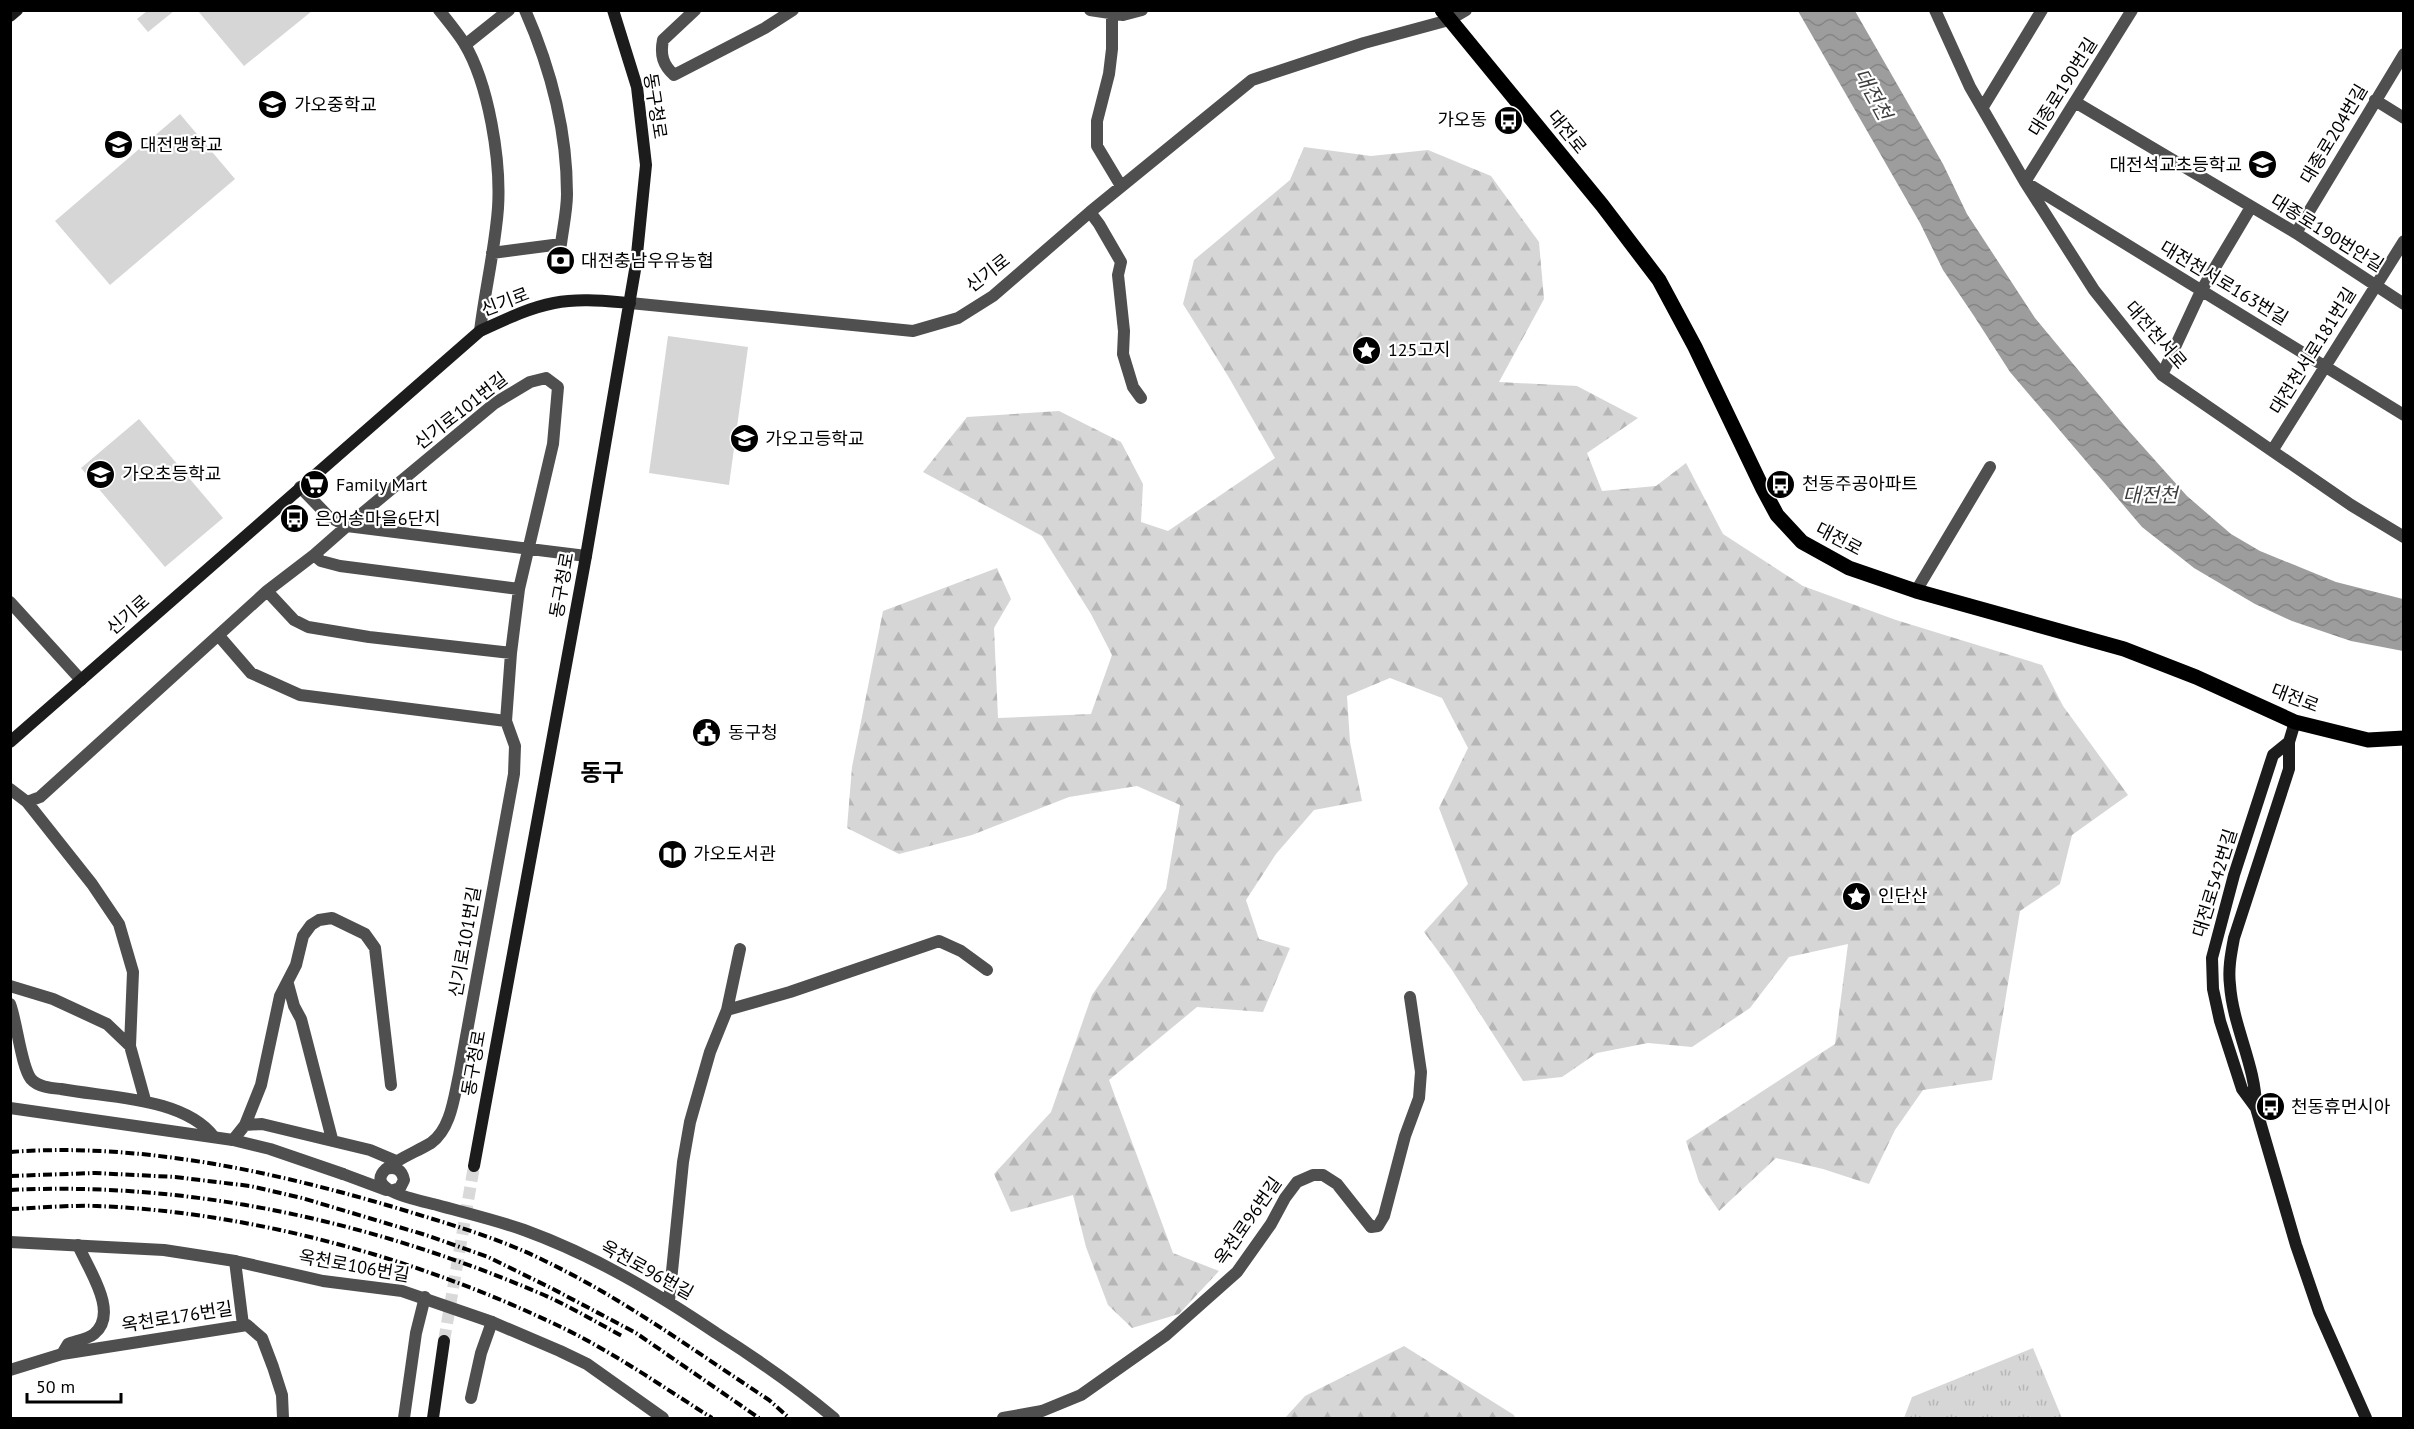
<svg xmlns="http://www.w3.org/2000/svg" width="2414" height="1429" viewBox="0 0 2414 1429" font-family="'PT Sans','Noto Sans KR',sans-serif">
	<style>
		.green { fill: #d6d6d6 }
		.forest { fill: url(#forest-firs) }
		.park { fill: url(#park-tufts) }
		.water { fill: url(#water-waves) }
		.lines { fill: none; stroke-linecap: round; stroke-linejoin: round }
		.secondary-tunnel { stroke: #d9d9d9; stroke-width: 12; stroke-dasharray: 12 6; stroke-linecap: butt }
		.minor { stroke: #4f4f4f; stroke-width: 12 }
		.tertiary { stroke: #4f4f4f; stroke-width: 12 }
		.secondary { stroke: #1c1c1c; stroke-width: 12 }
		.primary { stroke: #000; stroke-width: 15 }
		.rail { stroke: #000; stroke-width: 4; stroke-dasharray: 9 3 1.5 3; stroke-linecap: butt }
		.labels { text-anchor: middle; stroke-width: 4.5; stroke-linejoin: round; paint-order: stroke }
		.street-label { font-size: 18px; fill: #000; stroke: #fff }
		.poi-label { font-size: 18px; fill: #000; stroke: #fff; text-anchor: start }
		.water-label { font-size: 20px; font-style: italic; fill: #3e3e3e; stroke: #fff }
		.district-label { font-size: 24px; font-weight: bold; fill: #000; stroke: #fff }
	</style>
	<defs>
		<pattern id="forest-firs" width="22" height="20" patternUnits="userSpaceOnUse" patternTransform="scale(1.5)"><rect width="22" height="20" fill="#d6d6d6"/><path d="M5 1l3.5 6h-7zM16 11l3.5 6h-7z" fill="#b6b6b6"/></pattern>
		<pattern id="park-tufts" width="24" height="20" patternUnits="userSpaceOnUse" patternTransform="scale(1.5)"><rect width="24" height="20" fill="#d6d6d6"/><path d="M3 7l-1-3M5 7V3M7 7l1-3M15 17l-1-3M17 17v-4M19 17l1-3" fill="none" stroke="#b6b6b6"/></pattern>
		<pattern id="water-waves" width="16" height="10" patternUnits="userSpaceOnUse" patternTransform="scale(1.5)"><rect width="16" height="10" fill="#9d9d9d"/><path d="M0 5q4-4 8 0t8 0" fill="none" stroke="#858585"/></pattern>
	</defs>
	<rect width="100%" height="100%" fill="#fff"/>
	<path class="green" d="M147,11V10L174,11L148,32L137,19Z
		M198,11H312L244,66Z
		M180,114L235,179L110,285L55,221Z
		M668,336L748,347L729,485L649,473Z
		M139,419L223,518L165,567L81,468Z"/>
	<path class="forest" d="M1304,147L1371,156L1428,150L1491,176L1539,242L1544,299L1499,382L1577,386L1638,418L1587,453L1602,491L1656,486L1686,463L1723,534L1803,586L1896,620L2042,665L2063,706L2128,795L2072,835L2060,884L2020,911L1992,1080L1923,1090L1895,1130L1869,1184L1823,1169L1776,1158L1719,1211L1699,1182L1686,1141L1835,1044L1848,944L1789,957L1750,1008L1692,1047L1648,1043L1597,1053L1562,1077L1523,1081L1452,970L1424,932L1468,884L1439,808L1468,748L1442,698L1390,678L1347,696L1350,742L1362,801L1314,810L1276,854L1246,900L1259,939L1290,948L1263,1012L1197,1007L1109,1080L1173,1253L1219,1271L1179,1314L1132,1328L1108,1305L1086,1247L1073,1195L1011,1212L994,1174L1051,1112L1092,995L1166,889L1180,805L1137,786L1069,797L972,835L899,854L847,828L852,767L883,611L997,568L1011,599L994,628L998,718L1091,714L1112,655L1091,614L1042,536L923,472L967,417L1059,411L1121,442L1143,484L1141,522L1168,531L1275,458L1228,376L1183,304L1194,260L1290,180Z
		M1404,1346L1514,1415L1515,1418H1285L1305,1396Z"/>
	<path class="park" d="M2033,1348L2062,1418H1904L1912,1397Z"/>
	<path class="water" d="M1798,11H1855L1943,164L1967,214L2035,318L2128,430L2187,496L2231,534L2260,551L2336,582L2403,599V651L2351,641L2292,621L2255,604L2194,568L2142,527L2010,372L1974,316L1943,270L1920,223Z"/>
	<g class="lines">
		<path class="secondary-tunnel" d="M444,1341L474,1166"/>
		<path class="minor" d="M439,10C448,21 457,32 464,43C489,84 501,161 498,208C495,249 485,290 480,331
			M695,10L663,40C660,55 663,65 674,75L765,28L793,10
			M1090,10L1123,15L1142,10
			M1935,10L1970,87L2025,182L2094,290L2162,375L2351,505L2404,537
			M2132,10L2025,182L2404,415
			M1112,14V49L1109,74L1097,121V146L1121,186
			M465,45L509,10
			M2375,100L2404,118
			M2075,102L2296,233L2404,304
			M1983,107L2042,10
			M1090,212L1099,224L1121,262L1118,275L1124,331L1123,354L1133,387L1141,398
			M2296,233L2404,54
			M492,253L561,244C563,228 567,210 567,194C567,130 551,69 525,10
			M630,303L913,331L958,318L993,296L1090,212L1252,80L1364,43L1449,20L1466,10
			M2162,375L2201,291L2251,207
			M2272,451L2404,241
			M300,487L329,517L347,526L586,556
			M314,555L321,561L340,566L519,589
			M267,591L294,620L308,627L369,637L511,653
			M1916,591L1990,467
			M10,602L81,680
			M219,636L251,673L300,695L506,721
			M10,789L27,802L40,797L267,591L314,555L347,526L495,403L530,382L546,378L558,387L553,444L519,589L511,653L506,721L515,746L514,774L459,1075C454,1097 451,1129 431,1143C416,1152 399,1158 386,1169
			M27,802L92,884L119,924L133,972L130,1046L145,1100
			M288,984L294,1006L301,1019L332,1139
			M10,986L53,999L107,1024L130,1046
			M10,1004C17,1022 21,1066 31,1079C38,1087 51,1088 61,1089C108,1098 184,1097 214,1137
			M727,1010L790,992L939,941L961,951L987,970
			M245,1125L261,1085L280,996L296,965L303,936L311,925L319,920L332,918L365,934L375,948L391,1085
			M233,1140L245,1125L262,1124L370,1150L396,1161
			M343,1174L386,1190
			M391,1191L400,1188L404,1180C402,1170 396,1166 386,1169C362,1191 423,1201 437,1205C466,1213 496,1220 524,1230C593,1255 655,1292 716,1333C757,1359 797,1387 834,1418
			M235,1261L243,1325
			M669,1301L683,1162L690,1122L710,1052L727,1010L740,949
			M62,1354L68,1344C75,1341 88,1339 94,1334C120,1313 88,1269 78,1245
			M10,1370L62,1354L247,1325L262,1338L273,1367L282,1395L283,1418
			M471,1398L481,1353L492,1322
			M404,1418L416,1333L425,1297
			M1003,1418L1042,1411L1081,1395L1166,1335L1237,1272L1271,1224L1285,1198L1297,1182L1313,1175H1323L1337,1184L1371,1227L1378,1226L1384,1216L1405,1136L1419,1098L1421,1072L1410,997"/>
		<path class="tertiary" d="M10,1108L233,1140L270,1149L343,1174
			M10,1242L164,1250L235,1261L323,1281L402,1291L492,1322L560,1351L587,1364L663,1418"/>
		<path class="secondary" d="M10,16L17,10
			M2295,722L2289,742V769L2234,938C2231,954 2228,969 2230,985C2233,1027 2256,1066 2256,1108L2296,1245L2319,1312L2366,1418
			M10,742L480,331C504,320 528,308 554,303C579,298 605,301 630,303
			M2256,1108L2242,1089L2220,1021L2213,989L2212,958L2234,875L2273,755L2289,742
			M474,1166L586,556L636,264L646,165L637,87L613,10
			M433,1418L444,1341"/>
		<path class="primary" d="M1442,10L1602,205L1659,280L1695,347L1763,489L1777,515L1802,542L1849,568L1916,591L2124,649L2196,677L2295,722L2368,740L2404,738"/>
		<path class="rail" d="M10,1152C141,1142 276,1172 400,1209C449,1224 499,1238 545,1261C624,1299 696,1352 769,1400L789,1418
			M10,1176L95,1173L175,1177L250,1186L302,1198L429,1236L488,1257L553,1289L636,1333L759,1418
			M10,1190C191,1181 372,1222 537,1292C566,1304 594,1321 622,1336
			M10,1209C39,1208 68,1205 97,1206C253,1212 420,1259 561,1327C613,1352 663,1387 712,1418"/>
	</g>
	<defs>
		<symbol id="school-disc" viewBox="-11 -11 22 22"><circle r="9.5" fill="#000" stroke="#fff"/><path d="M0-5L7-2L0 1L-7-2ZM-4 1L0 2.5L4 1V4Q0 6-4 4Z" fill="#fff"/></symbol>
		<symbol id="bus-disc" viewBox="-11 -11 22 22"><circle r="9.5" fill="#000" stroke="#fff"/><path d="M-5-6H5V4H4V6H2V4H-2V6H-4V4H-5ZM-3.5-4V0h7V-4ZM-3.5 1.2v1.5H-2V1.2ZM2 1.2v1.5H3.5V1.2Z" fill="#fff"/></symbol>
		<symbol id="bank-disc" viewBox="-11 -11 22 22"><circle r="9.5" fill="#000" stroke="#fff"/><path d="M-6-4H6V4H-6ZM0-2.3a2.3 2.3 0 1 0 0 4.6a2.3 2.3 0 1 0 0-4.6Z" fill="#fff"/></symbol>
		<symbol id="sight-disc" viewBox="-11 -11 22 22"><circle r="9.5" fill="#000" stroke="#fff"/><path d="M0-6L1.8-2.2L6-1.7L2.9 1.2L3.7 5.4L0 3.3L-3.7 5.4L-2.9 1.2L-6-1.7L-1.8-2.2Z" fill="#fff"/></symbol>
		<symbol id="supermarket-disc" viewBox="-11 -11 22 22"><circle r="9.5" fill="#000" stroke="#fff"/><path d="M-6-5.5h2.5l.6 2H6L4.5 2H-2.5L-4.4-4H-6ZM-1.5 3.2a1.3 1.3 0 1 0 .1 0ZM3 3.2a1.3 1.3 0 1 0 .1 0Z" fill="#fff"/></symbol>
		<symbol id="civic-disc" viewBox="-11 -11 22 22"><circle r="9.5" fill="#000" stroke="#fff"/><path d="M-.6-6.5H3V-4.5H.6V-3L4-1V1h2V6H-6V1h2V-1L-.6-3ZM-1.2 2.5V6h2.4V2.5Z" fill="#fff"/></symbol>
		<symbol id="library-disc" viewBox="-11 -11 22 22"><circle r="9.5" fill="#000" stroke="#fff"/><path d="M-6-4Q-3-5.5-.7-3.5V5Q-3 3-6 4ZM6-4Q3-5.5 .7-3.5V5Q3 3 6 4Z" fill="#fff"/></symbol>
	</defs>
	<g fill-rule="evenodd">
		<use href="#school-disc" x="256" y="88" width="33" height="33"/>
		<use href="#bus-disc" x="1492" y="104" width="33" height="33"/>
		<use href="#school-disc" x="102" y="128" width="33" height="33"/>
		<use href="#school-disc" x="2246" y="148" width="33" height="33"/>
		<use href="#bank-disc" x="544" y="244" width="33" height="33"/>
		<use href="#sight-disc" x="1350" y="334" width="33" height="33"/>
		<use href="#school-disc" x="728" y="422" width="33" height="33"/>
		<use href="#school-disc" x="84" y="458" width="33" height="33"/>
		<use href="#bus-disc" x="1764" y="468" width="33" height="33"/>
		<use href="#supermarket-disc" x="298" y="468" width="33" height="33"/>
		<use href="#bus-disc" x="278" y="502" width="33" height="33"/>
		<use href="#civic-disc" x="690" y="716" width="33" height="33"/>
		<use href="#library-disc" x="656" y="838" width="33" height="33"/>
		<use href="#sight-disc" x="1840" y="880" width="33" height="33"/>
		<use href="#bus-disc" x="2254" y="1090" width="33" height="33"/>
	</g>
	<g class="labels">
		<g class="street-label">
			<text transform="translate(2063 87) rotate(-58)" y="6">대종로190번길</text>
			<text transform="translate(655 106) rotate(81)" y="6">동구청로</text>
			<text transform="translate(1567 132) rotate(51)" y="6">대전로</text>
			<text transform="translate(2334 134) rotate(-59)" y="6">대종로204번길</text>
			<text transform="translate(2327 233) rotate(32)" y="6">대종로190번안길</text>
			<text transform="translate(988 273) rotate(-38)" y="6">신기로</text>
			<text transform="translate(2224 283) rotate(31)" y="6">대전천서로163번길</text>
			<text transform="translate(505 302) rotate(-21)" y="6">신기로</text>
			<text transform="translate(2156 335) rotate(49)" y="6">대전천서로</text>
			<text transform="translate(2313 351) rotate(-58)" y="6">대전천서로181번길</text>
			<text transform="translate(461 411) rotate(-38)" y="6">신기로101번길</text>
			<text transform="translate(1839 539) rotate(28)" y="6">대전로</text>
			<text transform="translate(562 585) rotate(-80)" y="6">동구청로</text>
			<text transform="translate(128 615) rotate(-41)" y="6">신기로</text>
			<text transform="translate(2295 698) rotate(21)" y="6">대전로</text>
			<text transform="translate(2215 883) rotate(-73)" y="6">대전로542번길</text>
			<text transform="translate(465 942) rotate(-80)" y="6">신기로101번길</text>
			<text transform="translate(474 1063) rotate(-80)" y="6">동구청로</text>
			<text transform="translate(1248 1221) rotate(-55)" y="6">옥천로96번길</text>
			<text transform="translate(354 1266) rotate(10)" y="6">옥천로106번길</text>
			<text transform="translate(647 1270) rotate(29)" y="6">옥천로96번길</text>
			<text transform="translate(177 1317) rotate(-9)" y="6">옥천로176번길</text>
		</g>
		<g class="poi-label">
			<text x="294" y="111">가오중학교</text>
			<text x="1487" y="126" text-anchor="end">가오동</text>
			<text x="140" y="151">대전맹학교</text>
			<text x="2242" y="171" text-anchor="end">대전석교초등학교</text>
			<text x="581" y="267">대전충남우유농협</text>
			<text x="1388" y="356">125고지</text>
			<text x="765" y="445">가오고등학교</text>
			<text x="122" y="480">가오초등학교</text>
			<text x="1802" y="490">천동주공아파트</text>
			<text x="336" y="491">Family Mart</text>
			<text x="315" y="525">은어송마을6단지</text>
			<text x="728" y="739">동구청</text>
			<text x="693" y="860">가오도서관</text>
			<text x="1878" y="902">인단산</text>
			<text x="2291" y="1113">천동휴먼시아</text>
		</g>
		<g class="water-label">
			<text transform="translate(1873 94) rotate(61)" y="7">대전천</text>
			<text x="2150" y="502">대전천</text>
		</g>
		<g class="district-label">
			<text x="602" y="781">동구</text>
		</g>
	</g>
	<rect width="2414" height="1429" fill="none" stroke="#000000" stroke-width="24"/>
	<path d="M27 1393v9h94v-9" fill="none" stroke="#000000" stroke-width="3"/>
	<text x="36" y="1393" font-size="18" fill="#000000" stroke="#ffffff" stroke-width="4.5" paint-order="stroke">50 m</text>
</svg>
